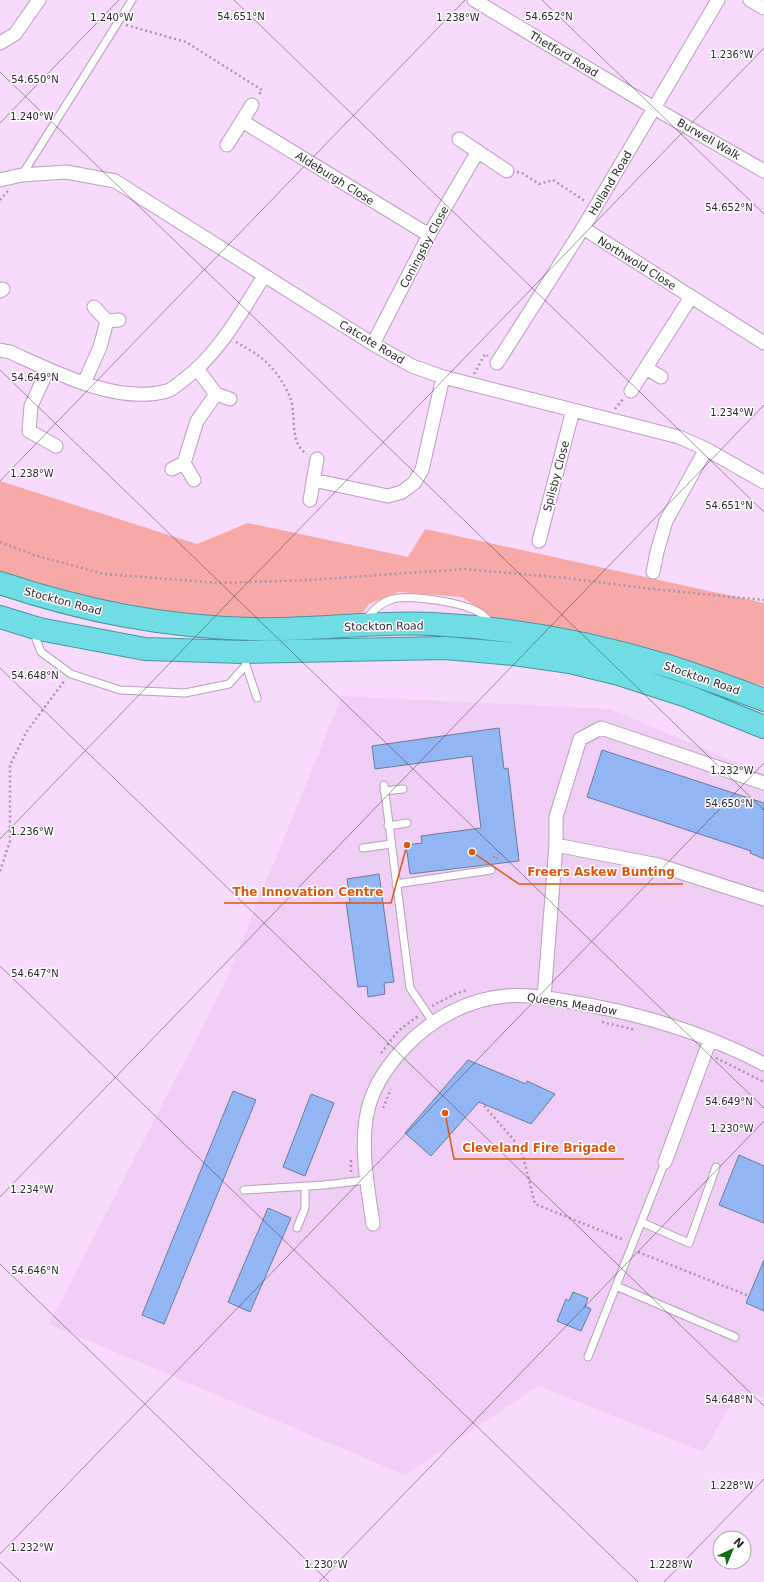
<svg xmlns="http://www.w3.org/2000/svg" width="764" height="1582" viewBox="0 0 764 1582" font-family="'DejaVu Sans',sans-serif">
	<style>
		.built { fill: #f0cef5 }
		.green { fill: #f6a9a6 }
		.building { fill: #93b6f5; stroke: #697b9b }
		.lines { fill: none; stroke-linecap: round; stroke-linejoin: round }
		.service-casing { stroke: #ba9ebe; stroke-width: 9 }
		.minor-casing { stroke: #ba9ebe; stroke-width: 15 }
		.trunk-casing { stroke: #4396a2; stroke-width: 24 }
		.path { stroke: #a993ac; stroke-width: 2.5; stroke-dasharray: 2 3; stroke-linecap: butt }
		.service { stroke: #fff; stroke-width: 7 }
		.minor { stroke: #fff; stroke-width: 13 }
		.trunk { stroke: #70dce4; stroke-width: 22 }
		.ticks { fill: none; stroke: #312633; stroke-width: 1; stroke-opacity: 0.45 }
		.labels { text-anchor: middle; stroke-width: 3; stroke-linejoin: round; paint-order: stroke }
		.street-label { font-size: 11px; fill: #312633; stroke: #fff }
		.ticks-label { font-size: 10px; text-anchor: middle; fill: #312633; stroke: #fff; stroke-width: 3; stroke-linejoin: round; paint-order: stroke }
		.leader { fill: none; stroke: #df560e; stroke-width: 1.5 }
		.callout-dot { fill: #df560e; stroke: #fff; stroke-width: 1.5 }
		.callout-label { font-size: 12px; text-anchor: middle; font-weight: bold; fill: #df560e; stroke: #fff; stroke-width: 3; stroke-linejoin: round; paint-order: stroke }
	</style>
	<rect width="100%" height="100%" fill="#f8dbfc"/>
	<path class="built" d="M342,696L610,709L764,774V1397L739,1391L703,1452L538,1386L405,1475L49,1324L224,985Z"/>
	<path class="green" d="M0,481L197,544L248,523L408,557L425,529L764,603V686L492,618L462,597L399,592L369,604L357,620L228,619L128,610L0,573Z"/>
	<path class="building" d="M499,728L504,769L508,768L519,861L410,874L406,845L422,843L421,836L481,828L472,756L375,769L372,746Z
		M602,750L764,803V859L750,853L751,851L587,797Z
		M379,874L394,982L384,983L385,994L368,997L367,986L358,987L346,902L350,903L347,879Z
		M468,1060L526,1084L527,1081L555,1094L531,1124L479,1102L431,1156L405,1133Z
		M233,1091L256,1100L164,1324L142,1315Z
		M311,1094L334,1103L305,1176L283,1167Z
		M739,1155L764,1166V1223L719,1205Z
		M268,1208L291,1218L250,1312L228,1302Z
		M764,1260V1311L746,1303Z
		M573,1292L588,1298L585,1306L591,1309L581,1331L557,1321L566,1299L569,1301Z"/>
	<g class="lines">
		<defs>
			<path id="service" d="M22,175L132,0
				M365,621C372,611 381,602 393,599C411,594 465,603 480,613C484,615 488,620 491,624
				M38,631L36,639L41,652L71,674L120,690L185,693L229,684L246,665
				M245,662L257,698
				M384,785L410,988L433,1022
				M384,791L403,789
				M388,826L407,823
				M363,848L391,844
				M396,884L491,870
				M244,1190L324,1185L367,1180
				M641,1222L689,1243L716,1167
				M297,1228L305,1208V1186
				M616,1286L735,1337
				M588,1357L665,1162"/>
			<path id="minor" d="M474,0L654,108L764,171
				M750,0L764,8
				M0,43L15,34L39,0
				M242,121L429,235
				M459,139L507,171
				M227,145L252,105
				M0,180L22,175L66,172L115,181L373,344L412,366L443,377L679,437L706,449L764,482
				M583,228L764,343
				M0,291L3,289
				M107,321L119,320
				M373,344L429,235L478,151
				M0,350L10,352C54,372 118,405 167,391C172,390 178,384 182,381C219,354 240,314 264,276
				M497,363L583,228L718,0
				M646,368L661,377
				M48,369L31,406L29,431L56,446
				M84,383L100,347L107,321L94,307
				M631,391L691,297
				M216,394L230,399
				M172,469L184,463
				M194,480L184,463L197,421L216,394L198,370
				M313,480L388,496L402,492L414,483L422,470L443,377
				M310,500L317,459
				M539,541L573,410
				M653,572L657,552L666,521L706,449
				M556,845L658,865L764,899
				M544,998L556,845V817L580,739L601,728L764,783
				M665,1162L710,1040
				M373,1224C368,1189 361,1154 366,1119C370,1092 386,1067 404,1048C430,1020 467,999 506,996C526,994 547,998 566,1001C634,1012 703,1032 764,1064"/>
			<path id="trunk" d="M0,583C84,611 164,627 253,629C313,631 373,621 433,624C513,628 592,643 668,666C700,676 732,688 764,700
				M0,617L39,629L145,649L243,652L445,648L514,654L570,662L619,674L687,696L764,727"/>
		</defs>
		<use href="#service" class="service-casing"/>
		<use href="#minor" class="minor-casing"/>
		<use href="#trunk" class="trunk-casing"/>
		<path class="path" d="M126,25L186,42L262,90L258,96
			M517,172L522,173L539,184L553,180L585,201
			M0,200L8,191
			M236,342C244,347 253,351 260,357C272,365 284,383 290,397C297,415 288,442 307,454
			M474,374L485,354L488,356
			M615,409L623,399
			M0,542L34,555L104,574L219,583L309,580L464,569L566,578L652,589L764,600
			M494,856V859L498,858V854
			M0,871L10,841V765L27,731L65,680
			M432,1006L455,994L467,990
			M602,1022L636,1030
			M381,1053L398,1031L418,1016
			M716,1058L764,1082
			M481,1102L518,1145L523,1156L535,1204L624,1240
			M383,1108L391,1089
			M351,1160V1173
			M638,1252L749,1296"/>
		<use href="#service" class="service"/>
		<use href="#minor" class="minor"/>
		<use href="#trunk" class="trunk"/>
	</g>
	<path class="ticks" d="M234,0L764,512M542,0L764,214M0,72L764,810M0,123L119,0M0,370L764,1108M0,481L465,0M0,668L764,1406M0,839L764,48M0,966L638,1582M0,1197L764,405M0,1264L329,1582M0,1554L764,763M0,1562L21,1582M319,1582L764,1121M664,1582L764,1479"/>
	<g class="labels">
		<g class="street-label">
			<text transform="translate(564 54) rotate(31)" y="4">Thetford Road</text>
			<text transform="translate(709 139) rotate(30)" y="4">Burwell Walk</text>
			<text transform="translate(335 178) rotate(32)" y="4">Aldeburgh Close</text>
			<text transform="translate(610 183) rotate(-59)" y="4">Holland Road</text>
			<text transform="translate(424 247) rotate(-62)" y="4">Coningsby Close</text>
			<text transform="translate(637 263) rotate(32)" y="4">Northwold Close</text>
			<text transform="translate(372 342) rotate(31)" y="4">Catcote Road</text>
			<text transform="translate(556 476) rotate(-75)" y="4">Spilsby Close</text>
			<text transform="translate(63 601) rotate(15)" y="4">Stockton Road</text>
			<text transform="translate(384 626) rotate(-1)" y="4">Stockton Road</text>
			<text transform="translate(702 678) rotate(19)" y="4">Stockton Road</text>
			<text transform="translate(572 1004) rotate(9)" y="4">Queens Meadow</text>
		</g>
	</g>
	<g class="ticks-label">
		<text x="241" y="20">54.651°N</text>
		<text x="549" y="20">54.652°N</text>
		<text x="112" y="21">1.240°W</text>
		<text x="458" y="21">1.238°W</text>
		<text x="732" y="58">1.236°W</text>
		<text x="35" y="83">54.650°N</text>
		<text x="32" y="120">1.240°W</text>
		<text x="729" y="211">54.652°N</text>
		<text x="35" y="381">54.649°N</text>
		<text x="732" y="416">1.234°W</text>
		<text x="32" y="477">1.238°W</text>
		<text x="729" y="509">54.651°N</text>
		<text x="35" y="679">54.648°N</text>
		<text x="732" y="774">1.232°W</text>
		<text x="729" y="807">54.650°N</text>
		<text x="32" y="835">1.236°W</text>
		<text x="35" y="977">54.647°N</text>
		<text x="729" y="1105">54.649°N</text>
		<text x="732" y="1132">1.230°W</text>
		<text x="32" y="1193">1.234°W</text>
		<text x="35" y="1274">54.646°N</text>
		<text x="729" y="1403">54.648°N</text>
		<text x="732" y="1489">1.228°W</text>
		<text x="32" y="1551">1.232°W</text>
		<text x="326" y="1568">1.230°W</text>
		<text x="671" y="1568">1.228°W</text>
	</g>
	<path class="leader" d="M472 852L519 884H683M407 845L391 903H224M445 1113L454 1159H624"/>
	<g class="callout-dot">
		<circle cx="472" cy="852" r="4"/>
		<circle cx="407" cy="845" r="4"/>
		<circle cx="445" cy="1113" r="4"/>
	</g>
	<g class="callout-label">
		<text x="601" y="876">Freers Askew Bunting</text>
		<text x="308" y="896">The Innovation Centre</text>
		<text x="539" y="1152">Cleveland Fire Brigade</text>
	</g>
	<g transform="translate(732 1550) rotate(44)"><circle r="19" fill="#ffffff" stroke="#ada8ad"/>
	<path d="M0-3L7 15L0 10L-7 15Z" fill="#166a0f"/>
	<text y="-6" font-size="11" font-weight="bold" text-anchor="middle" fill="#312633">N</text>
	</g>
</svg>
